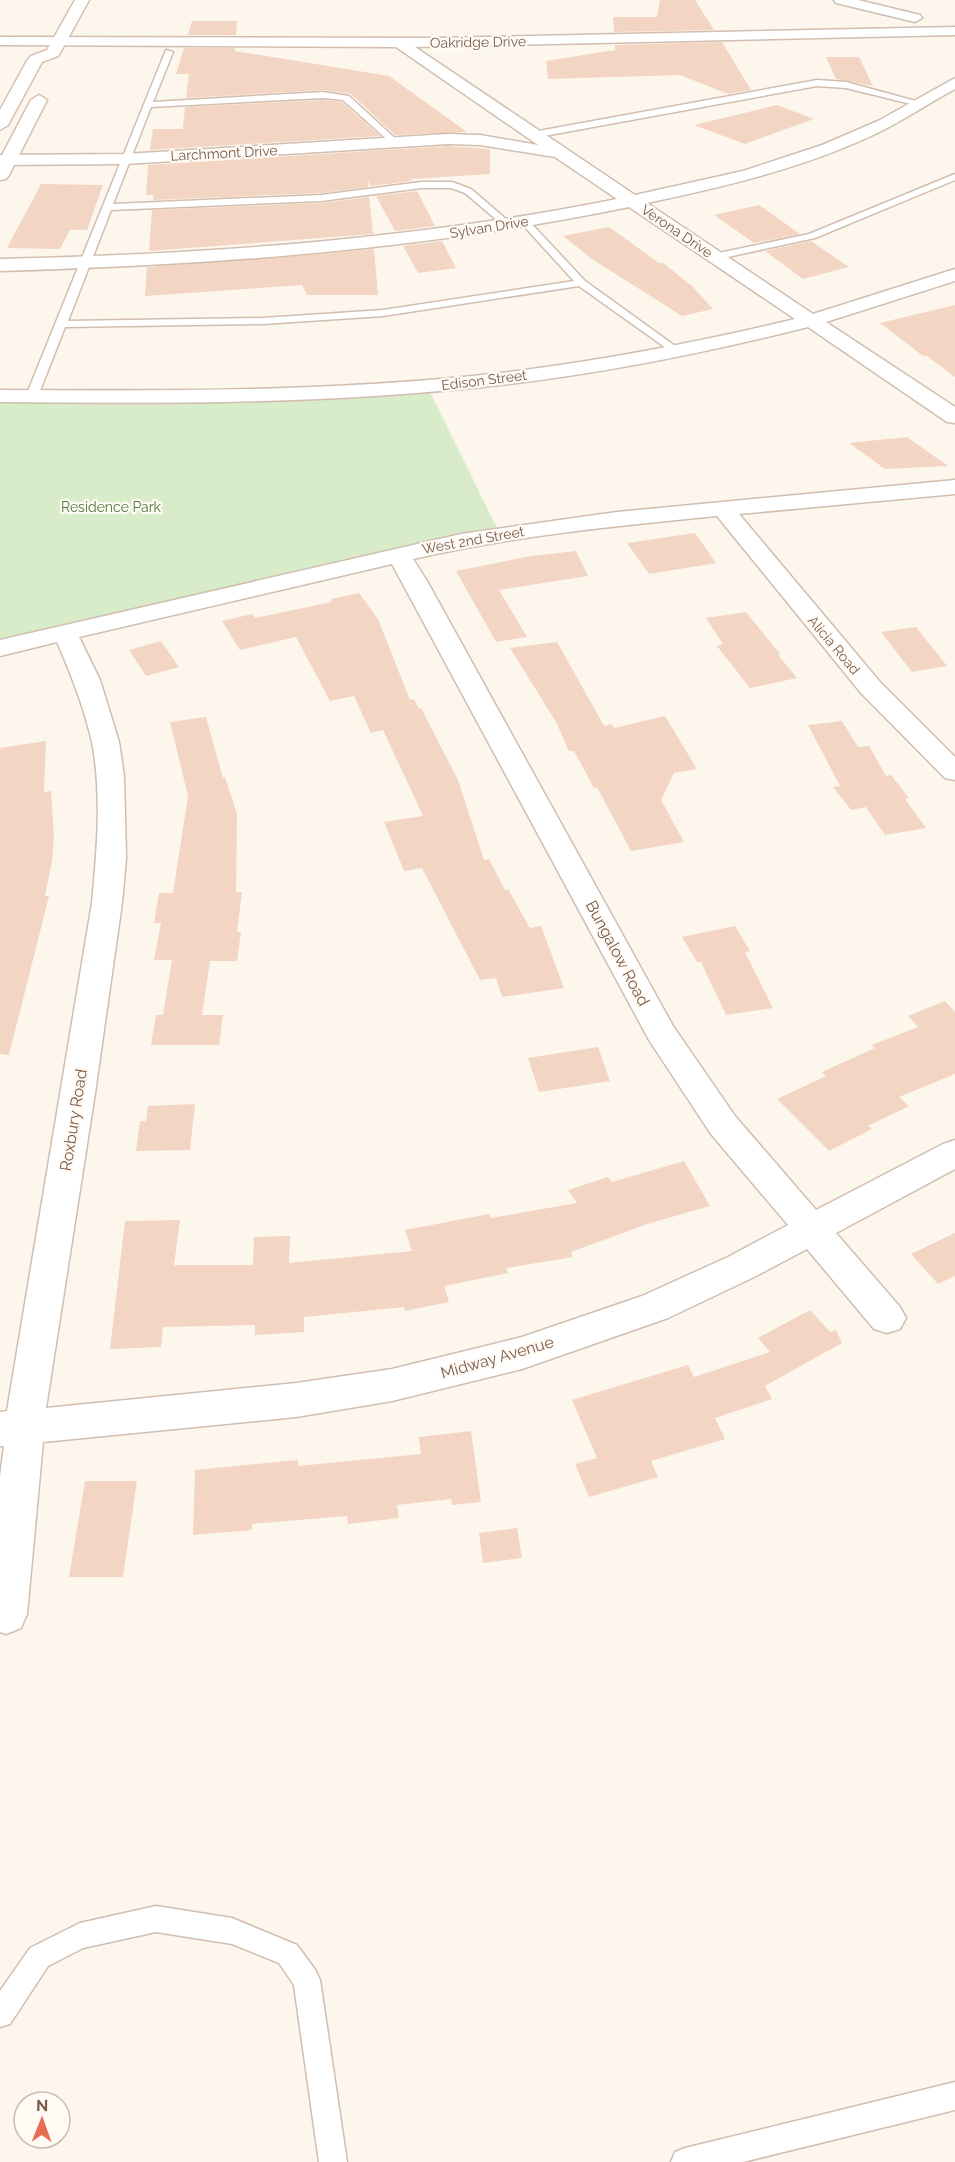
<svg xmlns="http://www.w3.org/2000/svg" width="955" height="2162" viewBox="0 0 955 2162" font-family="Raleway,sans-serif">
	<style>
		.green { fill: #d8ecc9 }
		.building { fill: #f3d5c3 }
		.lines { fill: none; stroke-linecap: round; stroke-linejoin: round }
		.lane-casing { stroke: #d1beb0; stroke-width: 3 }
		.street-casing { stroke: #d1beb0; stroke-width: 3 }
		.secondary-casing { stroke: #d6c0b0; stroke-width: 3 }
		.lane { fill: #fff; fill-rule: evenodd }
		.street { fill: #fff; fill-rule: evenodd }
		.secondary { fill: #fff; fill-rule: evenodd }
		.labels { text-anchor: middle; stroke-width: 4.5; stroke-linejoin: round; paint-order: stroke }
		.far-street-label { font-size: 14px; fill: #7a5c4d; stroke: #fffaf3 }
		.far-park-label { font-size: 14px; fill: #537a41; stroke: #fffaf3 }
		.street-label { font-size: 16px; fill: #7a5c4d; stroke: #fffaf3 }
	</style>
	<rect width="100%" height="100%" fill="#fdf6ec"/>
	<path class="green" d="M427,386L500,534L0,648V396Z"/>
	<path class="building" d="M660,0H695L714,30L614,32L613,17H657Z
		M192,21H237L236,35H188Z
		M722,42L751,90L728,94L680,75L548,79L546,61L615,50V45Z
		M184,48H235V51L389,76L467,132L395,135L351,94L323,90L186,98L189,74H176Z
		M826,57H859L873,86L836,79Z
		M323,100L342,102L380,136L150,150L153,129H183L185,107Z
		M777,105L814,119L745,144L694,125Z
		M448,146L490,149V174L411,179L412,181L370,186L368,181V187L321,193L153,200L154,195H146L148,165Z
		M41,184L103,185L87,230H70L60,249L7,248Z
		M417,191L435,226L395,231L376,196Z
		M369,197L373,234L149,251L152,210L321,203Z
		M759,205L800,234L754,243L714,215Z
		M609,227L659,263H663L692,286L713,309L682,316L592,259L563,236Z
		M442,241L456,268L418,273L403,246Z
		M811,241L849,267L803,279L765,251Z
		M374,249L378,295H307L302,285L145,296L147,267Z
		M955,305V377L927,356H923L880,323Z
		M907,437L948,466L885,469L849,443Z
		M695,533L716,563L649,574L627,543Z
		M576,551L588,576L499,590L527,637L496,642L456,571L531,556Z
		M359,593L378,619L410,700L414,699L419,709L421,708L458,780L484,860L489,859L505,890L508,889L530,928L541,926L564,988L502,997L496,978L480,980L422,868L404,871L384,822L423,816L383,730L371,733L354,696L330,701L296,637L240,650L222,621L252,614L255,618L332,602L331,599Z
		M746,612L780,654L778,655L797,678L750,688L717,646L723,644L706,618Z
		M916,627L947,666L912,672L881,632Z
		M161,641L179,667L146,676L129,650Z
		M557,642L604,726L612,724L614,728L665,716L697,769L674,773L661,800L684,842L631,851L597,787L594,788L574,751H569L556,722L510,648Z
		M206,717L223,778L225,777L237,814L236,892H242L237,932H241L237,961H210L202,1015H223L219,1045H151L156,1015H163L172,960H154L161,923H154L159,893H173L188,796L170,722Z
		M842,721L858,747L869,746L886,776L891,775L909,798L905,799L926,828L885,835L866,807L851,810L833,787L840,786L808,725Z
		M46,741L44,792L51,791L54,837L52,861L45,896H49L9,1055L0,1054V748Z
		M735,926L750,951L745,952L773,1008L726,1015L701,962H697L682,937Z
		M945,1001L955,1012V1074L899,1097L909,1106L868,1126L872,1129L829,1151L777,1099L826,1076L822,1072L875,1048L872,1045L918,1027L908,1016Z
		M598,1047L610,1081L539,1092L528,1058Z
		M195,1104L190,1150L136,1151L140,1121H146L148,1106Z
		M684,1161L710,1206L647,1224L571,1252L573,1257L506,1268L508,1273L444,1286L449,1302L405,1311L404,1307L304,1317V1332L255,1335V1325L163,1327L161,1347L110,1349L125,1221L180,1220L174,1265H253L254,1237L290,1236L289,1263L412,1251L405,1230L489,1214L491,1218L577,1203L568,1190L608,1177L612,1182Z
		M955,1233V1276L938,1284L911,1254Z
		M810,1310L830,1332L836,1330L842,1343L765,1386L772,1399L715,1418L725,1439L651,1461L658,1477L589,1497L575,1464L597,1458L572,1400L688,1365L694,1377L770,1352L758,1338Z
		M471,1431L481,1502L452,1505L451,1499L397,1505L399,1518L348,1524L347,1516L252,1524V1530L193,1535L195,1470L298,1460V1466L421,1454L419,1437Z
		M85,1481H137L123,1577H69Z
		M517,1528L522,1558L483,1563L479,1533Z"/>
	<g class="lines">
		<defs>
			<path id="lane" d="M166,50L173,52L153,102L323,92L349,96L399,142L392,144L343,100L323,98L151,107L113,204L321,195L421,182H452L471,189L513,225L505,227L465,193L451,188H421L321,201L111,210L68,321L263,318L383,310L574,281L522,224V220H528L585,281L682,351L677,354L673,353L579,286L383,316L263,324L65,327L38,396L32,399L28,398L26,396Z
				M817,80L846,82L923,103L919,106L846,88L817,86L533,138L529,135L533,132Z
				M955,174V180L815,238L714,260L709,257L714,254L809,234Z
				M156,1906L232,1918L297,1945L316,1971L320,1980L347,2162H319L294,1985L279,1963L232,1944L156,1932L83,1948L48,1966L10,2024L0,2027V1991L30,1948L80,1923Z
				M955,2082V2110L743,2162H671L675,2152L685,2148Z"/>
			<path id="street" d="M834,0H858L920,15L922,18L915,22L836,3Z
				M955,27V35L415,47L635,195L743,171L822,145L878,121L955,78V89C927,104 900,123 871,136C800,169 723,187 647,203L813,314L955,269V281L826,322L955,407V423L947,422L808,327C709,352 610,372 509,384C340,404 170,404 0,402V390C170,391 340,392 509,372C605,360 700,342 795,319L629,207C421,250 211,265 0,271V259C207,254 413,240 617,199L555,157L480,145L448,144L125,164L0,165V155L125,154L448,134L480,135L538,145L396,47L0,45V37L436,38Z
				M955,480V494L739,514L880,682L955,757V780L945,778L861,693L717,516C615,526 513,536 413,559L427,581L673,1026L735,1116L816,1210L943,1144L955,1140V1169L836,1233L900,1307L906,1318L900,1329L887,1333L874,1329L807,1249L754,1277L668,1318L522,1369L392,1401L296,1417L43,1442L27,1614L21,1628L6,1634L0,1632V1477L4,1446H0V1412L7,1411L92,903C97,851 102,794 92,742C84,707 71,674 57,642L0,656V640L461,534L617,512ZM392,564L649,1040L711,1134L788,1225L728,1257L642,1296L522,1337L392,1369L296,1383L46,1408L95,1093L122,903L126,858L124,776L119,742L100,680L79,637Z"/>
			<path id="secondary" d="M75,0H89L60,53L58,56L42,62L8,125L0,130V110L28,59L31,56L47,50Z
				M39,95L47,100L9,175L6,179L0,180V159L31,100Z"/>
		</defs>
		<use href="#lane" class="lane-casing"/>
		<use href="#street" class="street-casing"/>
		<use href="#secondary" class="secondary-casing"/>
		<use href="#lane" class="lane"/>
		<use href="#street" class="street"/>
		<use href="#secondary" class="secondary"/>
	</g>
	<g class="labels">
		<g class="far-street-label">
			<text transform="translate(478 42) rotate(-1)" y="5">Oakridge Drive</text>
			<text transform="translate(224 153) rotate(-3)" y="5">Larchmont Drive</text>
			<text transform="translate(489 227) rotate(-9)" y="5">Sylvan Drive</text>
			<text transform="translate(677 231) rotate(34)" y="5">Verona Drive</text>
			<text transform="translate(484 380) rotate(-7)" y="5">Edison Street</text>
			<text transform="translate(473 540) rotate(-10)" y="5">West 2nd Street</text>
			<text transform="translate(834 645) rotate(50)" y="5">Alicia Road</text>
		</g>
		<g class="far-park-label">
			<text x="111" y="512">Residence Park</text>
		</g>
		<g class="street-label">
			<text transform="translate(618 953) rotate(62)" y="6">Bungalow Road</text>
			<text transform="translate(73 1120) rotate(-81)" y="6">Roxbury Road</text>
			<text transform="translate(497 1357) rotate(-16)" y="6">Midway Avenue</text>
		</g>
	</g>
	<g transform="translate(42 2120) rotate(1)"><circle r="28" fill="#fffaf3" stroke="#cabbb1" stroke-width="1.5"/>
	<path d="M0-4.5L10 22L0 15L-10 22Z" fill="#e76f51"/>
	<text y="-9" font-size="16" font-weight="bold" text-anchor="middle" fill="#7a5c4d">N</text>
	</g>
</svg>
